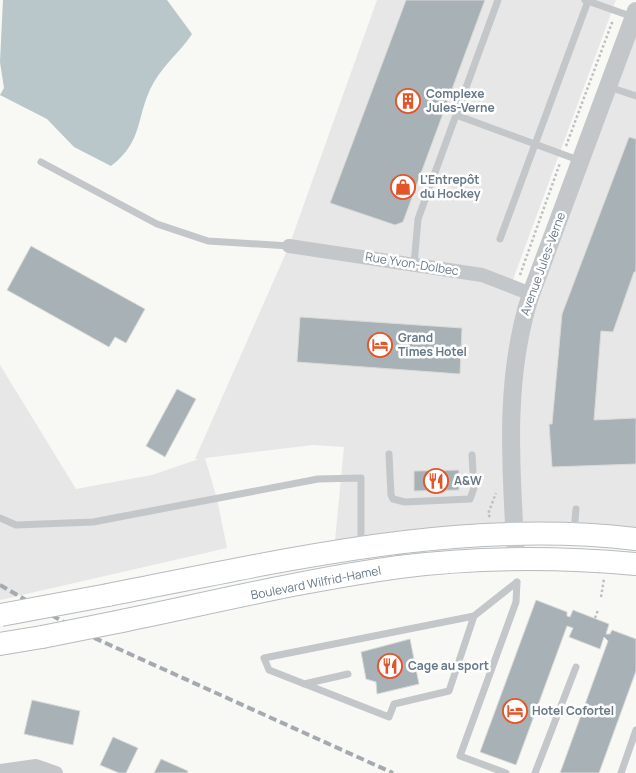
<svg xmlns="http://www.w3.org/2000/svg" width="636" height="773" viewBox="0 0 636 773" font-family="Manrope,sans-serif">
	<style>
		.built { fill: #e6e7e6 }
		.water { fill: #b9c6ca }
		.building { fill: #a8b1b6; stroke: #dadad7 }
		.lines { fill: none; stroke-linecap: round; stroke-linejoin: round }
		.primary-casing { stroke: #b6bbbe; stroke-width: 24 }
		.path { stroke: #bdbfc2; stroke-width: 2.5; stroke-dasharray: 2.5 2.5; stroke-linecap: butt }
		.service { stroke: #c3c7ca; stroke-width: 7 }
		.minor { stroke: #c3c7ca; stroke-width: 14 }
		.tertiary { stroke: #c3c7ca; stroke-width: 18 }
		.primary { stroke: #fff; stroke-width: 22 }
		.rail { stroke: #a4aab0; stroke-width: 4; stroke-dasharray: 8 4; stroke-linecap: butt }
		.primary-bridge-casing { stroke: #b6bbbe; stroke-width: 24; stroke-linecap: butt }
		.primary-bridge { stroke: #fff; stroke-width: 22 }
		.labels { text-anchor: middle; stroke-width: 5; stroke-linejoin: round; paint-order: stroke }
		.poi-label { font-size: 12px; font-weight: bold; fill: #677886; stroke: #fff; text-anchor: start }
		.street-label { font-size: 12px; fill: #677886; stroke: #fff }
	</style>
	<rect width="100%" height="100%" fill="#f8f8f5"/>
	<path class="built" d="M377,0H616L511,285L531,294L636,11V539L334,551L344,447L313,445L205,458L217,499L227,548L0,600V365L76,489L152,475L199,459H195L289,246Z"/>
	<path class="water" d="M3,0H167L192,34C181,51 165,63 154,82C135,115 145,140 111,166L74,147L47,119L0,95L4,88L0,62Z"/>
	<path class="building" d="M406,0H485L403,222L395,225L330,203Z
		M629,137L636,139V272H634L613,332L601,331L594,420L636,418V464L552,467L549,424H552L562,314Z
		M31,246L145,309L126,343L115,337L109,347L7,290Z
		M300,317L462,328L460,374L297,362Z
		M177,389L196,399L165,457L146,446Z
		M459,470V490L414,491V471Z
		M536,600L567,612V616L570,617L573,610L609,624L606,634H610L612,630L636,639V671L599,773H560L608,641L604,637L600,649L569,637L573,628L567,626L516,765L480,752Z
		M410,639L419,684L377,694L376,682L366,679L361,652Z
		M32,700L80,711L73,745L24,734Z
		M113,737L138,748L126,773H119L100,765Z
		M161,759L188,771L187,773H154Z"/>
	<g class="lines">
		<defs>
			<path id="primary" d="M108,595C283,561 457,518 636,539
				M117,622C210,603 304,580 399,567C478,557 557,557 636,564
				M0,644L42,637"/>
		</defs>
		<use href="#primary" class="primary-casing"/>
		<path class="path" d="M566,146L613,20
			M520,275L560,163
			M490,517L488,514L496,493
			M601,597L604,579
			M595,618L598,610"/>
		<path class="service" d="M585,0L633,17
			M609,87L636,96
			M456,115L581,161
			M41,162L157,224L208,241L289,246
			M500,239L588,1
			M414,265L418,219L498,0
			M389,454L391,495L393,499L405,502L470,499L474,488L472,455
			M0,518L16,525L93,522L318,479L361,478V546
			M574,531L576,509
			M474,616L449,691L394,704L389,717L269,670L264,658L474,616L517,582
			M304,684L348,674
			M506,773L460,756L516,602L517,582
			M535,773L576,667
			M621,773L636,730"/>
		<path class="minor" d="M289,246L482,275L531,294
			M0,771L36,766L56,773"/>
		<path class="tertiary" d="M516,558C511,471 503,378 531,294L636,11"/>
		<use href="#primary" class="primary"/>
		<path class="rail" d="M0,585L79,631L393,773"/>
		<defs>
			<path id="primary-bridge" d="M1,615L108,595
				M42,637L117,622"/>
		</defs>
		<use href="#primary-bridge" class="primary-bridge-casing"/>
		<use href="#primary-bridge" class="primary-bridge"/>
	</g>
	<defs>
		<symbol id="building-ring" viewBox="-11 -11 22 22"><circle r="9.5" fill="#fff" stroke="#e45429" stroke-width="1.5"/><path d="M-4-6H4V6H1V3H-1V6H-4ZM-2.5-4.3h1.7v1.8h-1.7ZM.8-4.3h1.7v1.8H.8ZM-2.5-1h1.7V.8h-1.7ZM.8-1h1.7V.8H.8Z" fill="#e45429"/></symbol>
		<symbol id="shop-ring" viewBox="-11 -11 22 22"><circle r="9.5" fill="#fff" stroke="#e45429" stroke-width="1.5"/><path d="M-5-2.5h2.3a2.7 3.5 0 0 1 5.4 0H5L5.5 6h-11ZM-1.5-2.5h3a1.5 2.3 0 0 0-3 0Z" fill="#e45429"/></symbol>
		<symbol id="hotel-ring" viewBox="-11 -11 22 22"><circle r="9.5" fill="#fff" stroke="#e45429" stroke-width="1.5"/><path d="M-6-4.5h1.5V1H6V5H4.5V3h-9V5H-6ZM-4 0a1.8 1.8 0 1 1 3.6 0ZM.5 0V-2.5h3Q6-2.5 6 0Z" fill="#e45429"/></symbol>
		<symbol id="restaurant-ring" viewBox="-11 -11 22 22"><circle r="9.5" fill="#fff" stroke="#e45429" stroke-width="1.5"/><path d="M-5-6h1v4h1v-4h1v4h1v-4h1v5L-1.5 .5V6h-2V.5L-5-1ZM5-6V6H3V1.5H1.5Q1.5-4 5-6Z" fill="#e45429"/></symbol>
	</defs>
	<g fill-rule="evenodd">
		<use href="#building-ring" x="394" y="87" width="28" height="28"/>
		<use href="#shop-ring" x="389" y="173" width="28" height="28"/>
		<use href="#hotel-ring" x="366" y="331" width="28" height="28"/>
		<use href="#restaurant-ring" x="422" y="467" width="28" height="28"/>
		<use href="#restaurant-ring" x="376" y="652" width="28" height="28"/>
		<use href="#hotel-ring" x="501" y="697" width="28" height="28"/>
	</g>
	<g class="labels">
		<g class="poi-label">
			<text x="426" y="98">Complexe<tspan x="426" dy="14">Jules-Verne</tspan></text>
			<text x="420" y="184">L'Entrepôt<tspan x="420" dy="14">du Hockey</tspan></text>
			<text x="398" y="342">Grand<tspan x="398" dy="14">Times Hotel</tspan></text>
			<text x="454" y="485">A&amp;W</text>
			<text x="408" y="670">Cage au sport</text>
			<text x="532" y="715">Hotel Cofortel</text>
		</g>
		<g class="street-label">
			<text transform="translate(412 264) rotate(9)" y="4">Rue Yvon-Dolbec</text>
			<text transform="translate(543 264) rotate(-70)" y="4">Avenue Jules-Verne</text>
			<text transform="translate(316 583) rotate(-11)" y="4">Boulevard Wilfrid-Hamel</text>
		</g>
	</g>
</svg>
